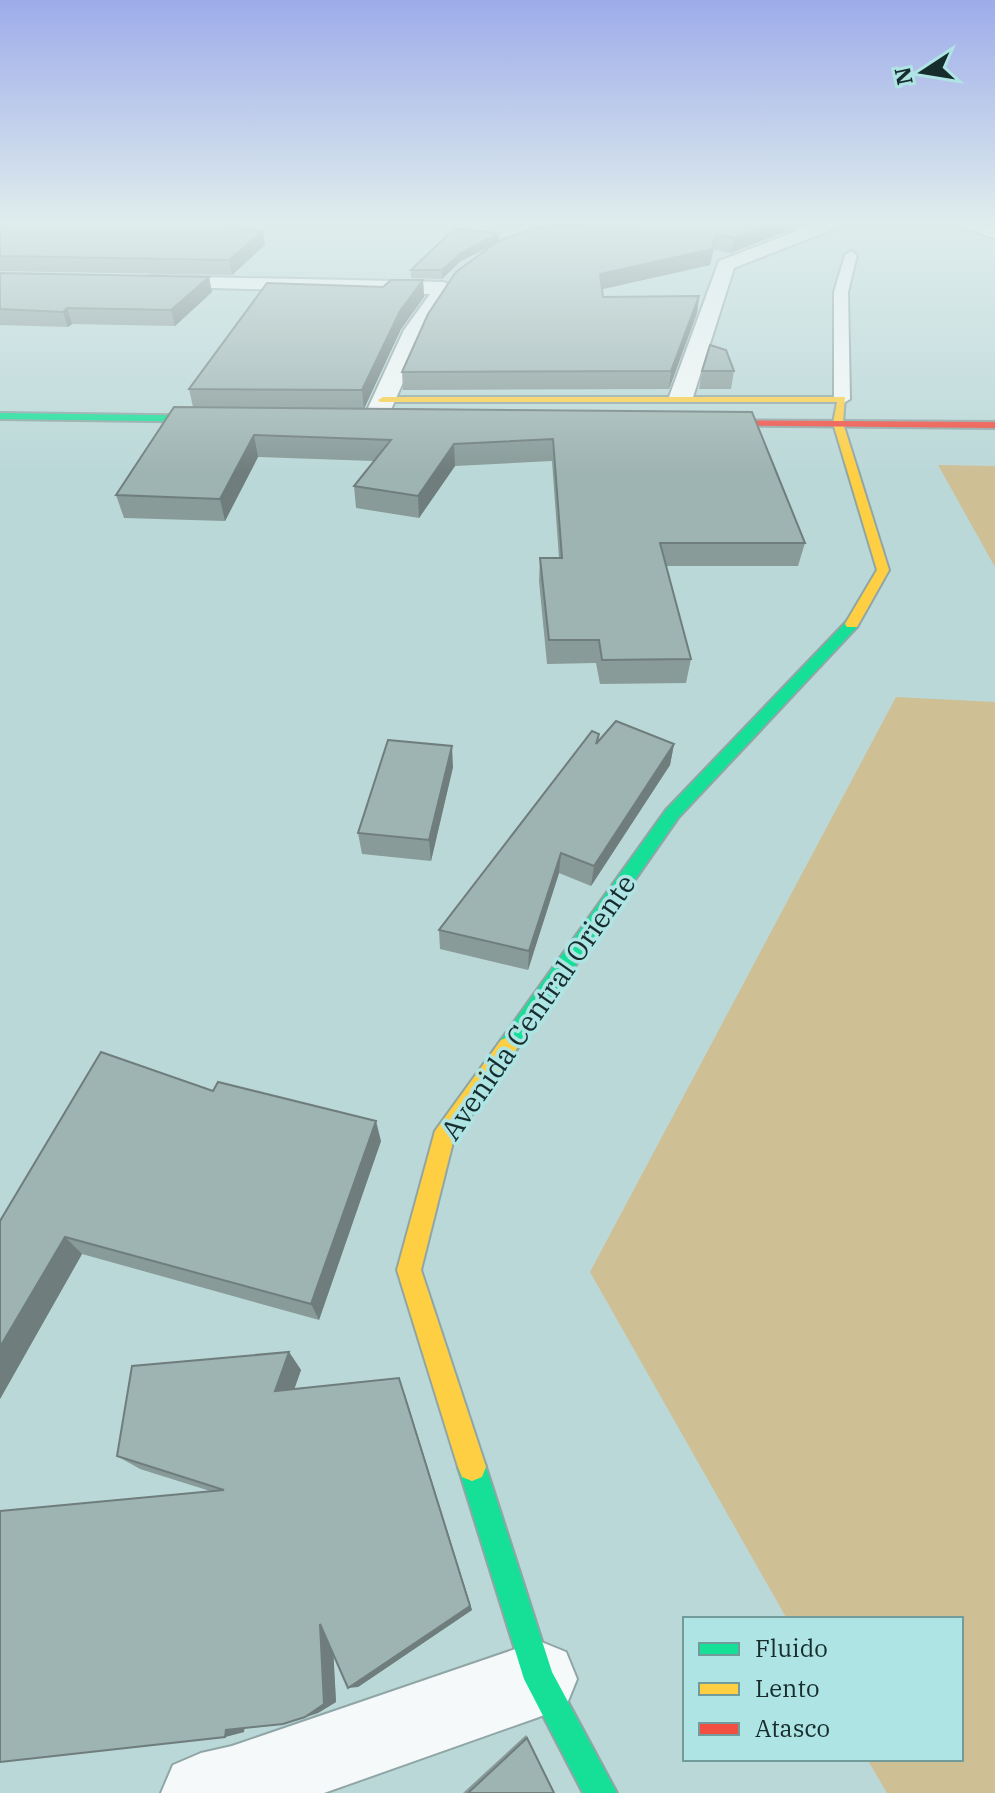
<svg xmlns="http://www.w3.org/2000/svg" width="995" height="1793" viewBox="0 0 995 1793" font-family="'IBM Plex Serif',serif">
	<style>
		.green { fill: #cebf95 }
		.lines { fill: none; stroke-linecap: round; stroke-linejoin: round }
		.lane-casing { stroke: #90a6a6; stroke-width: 4 }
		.street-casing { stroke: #90a6a6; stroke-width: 4 }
		.fast-casing { stroke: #90a6a6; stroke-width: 4 }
		.slow-casing { stroke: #90a6a6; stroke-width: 4 }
		.jam-casing { stroke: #90a6a6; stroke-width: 4 }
		.lane { fill: #f5f9f9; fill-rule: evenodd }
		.street { fill: #f5f9f9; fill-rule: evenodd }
		.fast { fill: #16e098; fill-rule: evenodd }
		.slow { fill: #ffcf43; fill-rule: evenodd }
		.jam { fill: #f24e42; fill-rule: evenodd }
		.wall { fill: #889b99 }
		.shaded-wall { fill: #6f7e7d }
		.building { fill: #9eb4b2; stroke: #6f7e7d; stroke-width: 2 }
		.labels { text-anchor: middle; stroke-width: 7; stroke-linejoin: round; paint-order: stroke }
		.street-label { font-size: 28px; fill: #172d2d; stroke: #afe4e4 }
	</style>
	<rect width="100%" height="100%" fill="#bbd8d8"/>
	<path class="green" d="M938,465L995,466V567Z
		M896,697L995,702V1793H887L867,1759H961V1619H787L590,1272Z"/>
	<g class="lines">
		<defs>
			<path id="lane" d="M851,251L857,255L848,292L850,399L842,404L834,399V292L845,255Z"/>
			<path id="street" d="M851,222L734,268L693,397L689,402H673L669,397L719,261L817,223Z
				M952,222H978L995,228V239Z
				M151,276L444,282L454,288L426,330L386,421L383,426H365L362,421L404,330L430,294L144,286L141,282L144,278Z
				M539,1641L566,1652L577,1679L566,1706L539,1717L324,1793H161L173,1765L201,1753L232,1746Z"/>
			<path id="fast" d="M0,413L225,416L230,419L225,422L0,419Z
				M852,620L857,621V627L678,818L515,1052L508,1055L501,1052L498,1046L501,1040L666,810L847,621Z
				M472,1453L482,1457L486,1467L552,1672L617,1793H583L524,1679L458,1467L462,1457Z"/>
			<path id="slow" d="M383,397H845L843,423L889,570L857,627H847L845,624L877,570L833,423L837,402H380L378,400Z
				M508,1037L515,1040L518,1046L515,1052L453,1142L421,1270L486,1467L482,1477L472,1481L462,1477L458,1467L397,1270L435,1131L501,1040Z"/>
			<path id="jam" d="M693,420L995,422V428L697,425L693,424Z"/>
		</defs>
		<use href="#lane" class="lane-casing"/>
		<use href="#street" class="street-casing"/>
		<use href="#fast" class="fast-casing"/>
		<use href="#slow" class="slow-casing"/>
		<use href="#jam" class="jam-casing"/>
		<use href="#lane" class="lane"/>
		<use href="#street" class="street"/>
		<use href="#fast" class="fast"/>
		<use href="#slow" class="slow"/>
		<use href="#jam" class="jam"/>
	</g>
	<path class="wall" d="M0,222H239L241,229L263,231L265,245L232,275L0,271Z
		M548,222H641L631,225L638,224L644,222H810L731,253L714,250L710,265L602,289L603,297L699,296L697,313L669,389L403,390L402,372L492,245L461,261L442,279L411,278V270L499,241L548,228Z
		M0,273L212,292L175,326L72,324L68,327L0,325Z
		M423,280L424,297L401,329L364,408L752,412L805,543L798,566H666L691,659L686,683L600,684L596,663L547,664L539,581L540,558H559L552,461L455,466L419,518L356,508L354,486L374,461L258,457L225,521L124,518L116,495L193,407L189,389L383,287Z
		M702,371H734L731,389H699Z
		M599,734L598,741L674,744L670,765L591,886L559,873L528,970L440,949L439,930Z
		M453,767L431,861L362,854L358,833Z
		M213,1091L381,1141L319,1320L82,1254L0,1399V1221Z
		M289,1352L301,1370L294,1389L405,1395L472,1610L358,1687L333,1654L336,1702L318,1713L297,1720L283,1724L244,1728V1732L225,1737L210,1491L140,1469L117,1456Z
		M526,1735L555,1793H463Z"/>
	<path class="shaded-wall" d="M236,222H239L241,234L228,229Z
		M548,222H641L624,226L547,232Z
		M774,222H810L731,253L734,238Z
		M263,231L265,245L232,275L229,260Z
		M499,233V242L461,261L442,279V270L461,253Z
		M716,234L710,265L599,290L600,274Z
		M209,277L212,292L175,326L171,310Z
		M423,280L424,297L401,329L364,409L362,390L400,311Z
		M699,296L697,313L669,389L671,371Z
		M67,308L72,324L68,327L63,312Z
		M254,435L258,457L225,521L220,499Z
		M454,444L455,466L419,518L418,496Z
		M674,744L670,765L591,886L594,866Z
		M452,746L453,767L431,861L429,840Z
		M561,853L559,873L528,970L529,951Z
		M376,1121L381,1141L319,1320L311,1304Z
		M65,1237L82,1254L0,1399V1347Z
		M289,1352L301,1370L288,1407L275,1391Z
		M405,1395L472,1610L358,1687L348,1688Z
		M320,1624L332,1627L336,1702L318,1713L283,1724Z
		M245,1726L244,1732L225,1737L226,1730Z"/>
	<path class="building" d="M0,222H236L228,229L263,231L229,260L0,256Z
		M644,222H774L734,238L716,234L712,249L600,274L603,297L699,296L671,371L402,372L428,314L456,272L498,241L535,228L638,224Z
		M454,229L499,233L461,253L442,270H411Z
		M0,273L209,277L171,310L67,308L63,312L0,309Z
		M391,280H423L400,311L362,390L189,389L267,283L383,287Z
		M710,345L726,350L734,371H702Z
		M174,407L752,412L805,543H660L691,659L602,660L599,640H549L540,558H562L553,439L454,444L418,496L354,486L391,440L254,435L220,499L116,495Z
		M616,721L674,744L594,866L561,853L529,951L439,930L592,731L599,734L596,744Z
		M388,740L452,746L429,840L358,833Z
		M101,1052L213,1091L218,1082L376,1121L311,1304L65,1237L0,1347V1221Z
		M289,1352L275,1391L399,1378L470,1606L348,1688L320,1624L324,1704L305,1717L283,1724L226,1730L225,1737L0,1762V1511L224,1490L117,1456L132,1366Z
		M527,1738L554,1793H468Z"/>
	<linearGradient id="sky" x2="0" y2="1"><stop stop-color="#9dacea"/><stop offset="0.47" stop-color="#e0eded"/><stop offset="1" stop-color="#e0eded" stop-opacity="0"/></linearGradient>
	<rect width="995" height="473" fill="url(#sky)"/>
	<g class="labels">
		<g class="street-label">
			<text transform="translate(538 1007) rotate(-55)" y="10">Avenida Central Oriente</text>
		</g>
	</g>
	<rect x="683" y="1617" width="280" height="144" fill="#afe4e4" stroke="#729b9b" stroke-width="2"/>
	<rect x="699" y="1643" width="40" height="12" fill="#16e098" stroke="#729b9b" stroke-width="2"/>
	<text x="755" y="1657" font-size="24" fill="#172d2d">Fluido</text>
	<rect x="699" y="1683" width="40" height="12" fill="#ffcf43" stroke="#729b9b" stroke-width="2"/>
	<text x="755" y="1697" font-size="24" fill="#172d2d">Lento</text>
	<rect x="699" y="1723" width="40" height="12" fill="#f24e42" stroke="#729b9b" stroke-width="2"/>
	<text x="755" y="1737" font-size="24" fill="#172d2d">Atasco</text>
	<g transform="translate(923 72) rotate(258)" stroke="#afe4e4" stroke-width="6" paint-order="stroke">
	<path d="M0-6L14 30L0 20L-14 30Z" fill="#172d2d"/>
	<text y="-12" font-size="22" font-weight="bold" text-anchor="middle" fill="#172d2d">N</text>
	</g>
</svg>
